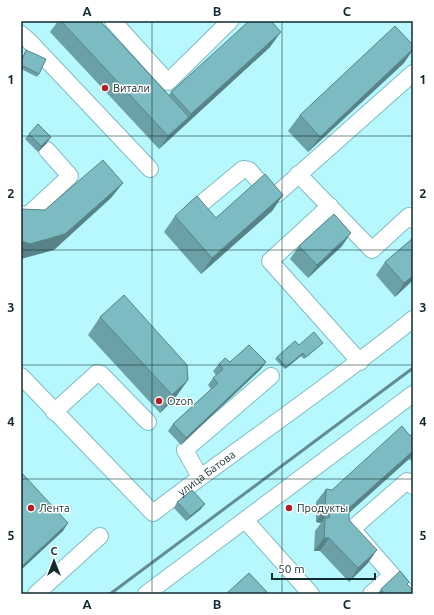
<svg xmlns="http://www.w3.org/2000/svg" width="434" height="615" viewBox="0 0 434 615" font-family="Ubuntu,sans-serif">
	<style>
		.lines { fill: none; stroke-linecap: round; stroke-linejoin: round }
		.minor-casing { stroke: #7fbdc3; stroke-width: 18 }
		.minor { stroke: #fff; stroke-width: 16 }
		.rail { stroke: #628e93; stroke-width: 3 }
		.wall { fill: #6ba1a6 }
		.shaded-wall { fill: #578387 }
		.building { fill: #7cbbc1; stroke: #578387 }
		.grid { fill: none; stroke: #112b2e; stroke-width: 1; stroke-opacity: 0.55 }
		.poi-dot { fill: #b11f28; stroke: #fff; stroke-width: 1.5 }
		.labels { text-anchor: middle; stroke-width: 3; stroke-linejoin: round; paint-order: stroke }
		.poi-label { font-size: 11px; fill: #112b2e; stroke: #fff; text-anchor: start }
		.street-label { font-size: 11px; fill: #112b2e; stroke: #fff }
		.neatline { fill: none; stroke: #112b2e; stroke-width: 1.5 }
		.grid-label { font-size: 13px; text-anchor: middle; font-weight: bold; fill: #112b2e }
	</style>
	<rect width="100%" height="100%" fill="#b7f7fe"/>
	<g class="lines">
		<defs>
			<g id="minor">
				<path d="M113,21L168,82L230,21"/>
				<path d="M21,34L29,41L150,169"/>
				<path d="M298,174L372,250L409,216L413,220"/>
				<path d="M330,206L270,261L360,362"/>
				<path d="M195,209L243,169L249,170L270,194H277L413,73"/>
				<path d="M21,215L29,214L70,176L47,150"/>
				<path id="s1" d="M21,376L153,513C239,447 329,387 413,319"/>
				<path d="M54,412L97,373L101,374L148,422"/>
				<path d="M200,477L185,450L271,376"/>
				<path d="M245,520L311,594"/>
				<path d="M392,575L352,529L407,481L413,486"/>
				<path d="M36,594L100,536"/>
				<path d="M146,594L413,394"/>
				<path d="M371,594L392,575L408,594"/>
			</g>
		</defs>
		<use href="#minor" class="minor-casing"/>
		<use href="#minor" class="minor"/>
		<path class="rail" d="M110,594L413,368"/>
	</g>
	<path class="wall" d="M58,21H100L169,95L171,92L270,47L159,149L50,32Z
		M26,50L39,74L37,77L21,69V61Z
		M404,63L308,152L288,131L300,115Z
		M29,134L47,143L38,152L25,139Z
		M283,195L272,211L201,274L164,232L175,216L216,218Z
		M413,238V280L395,297L376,275L385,262Z
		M299,246H342L308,278L290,259Z
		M100,317L188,380L175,398L160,413L88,335Z
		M299,345H321L304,359L301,356L285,369L275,359L277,357Z
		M230,362H266L260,370L181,445L168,431L173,424L211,389L208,385L213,378L216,375L213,371L219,364Z
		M413,433V463L409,459L349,513V520L368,563L349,582L320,551H314L315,531L321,523L316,522V502L326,489L332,490Z
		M177,502L201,509L186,521L174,508Z
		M409,582L407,584L413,594H377L381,589Z"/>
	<path class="shaded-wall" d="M281,32L270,47L159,149L168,136L189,117L191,114Z
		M413,49V50L404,63L308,152L320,137Z
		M51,137L47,143L38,152L41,146Z
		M123,183L111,198L54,250L21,259V241Z
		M283,195L272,211L201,274L212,258Z
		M351,233L342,246L308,278L317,265Z
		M413,276V280L395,297L404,283Z
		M303,353L301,356L285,369L286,367Z
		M266,362L260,370L181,445L186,438Z
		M188,380L175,398L160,413L172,395Z
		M413,451V454L409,459L340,521L349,508Z
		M205,504L201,509L186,521L190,516Z
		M325,508L330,510L321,523L316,522Z
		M68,523L63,531L21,570V567Z
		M324,538H329L320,551H314Z
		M377,550L368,563L349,582L358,568Z"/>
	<path class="building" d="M61,21H100L189,117L168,136Z
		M249,21H271L281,32L191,114L171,92Z
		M395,26L413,45V49L320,137L300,115Z
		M26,50L46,59L39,74L21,65V62Z
		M38,124L51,137L41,146L29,134Z
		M103,160L123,183L65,234L30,244L21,241V209L45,210Z
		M265,174L283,195L212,258L175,216L197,196L216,218Z
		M334,214L351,233L317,265L299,246Z
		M413,238V276L404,283L385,262Z
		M124,295L187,365L188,380L172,395L100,317Z
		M314,332L323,343L306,357L303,353L286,367L277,357L295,341L299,345Z
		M249,345L266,362L186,438L173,424L218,383L213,378L223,369L219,364L225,358L230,362Z
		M402,426L410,436L413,433V451L349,508V520L377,550L358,568L329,538H324L325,518H329L330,510L325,508L326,489L332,490Z
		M21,472L68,523L21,567Z
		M192,490L205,504L190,516L177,502Z
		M400,571L409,582L407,584L413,590V594H385L381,589Z
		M249,573L268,593L266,594H226Z"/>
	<path class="grid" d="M152,21V594M282,21V594M21,136H413M21,250H413M21,365H413M21,479H413"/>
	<g class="poi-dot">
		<circle cx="105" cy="88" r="4"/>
		<circle cx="159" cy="401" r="4"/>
		<circle cx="31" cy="508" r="4"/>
		<circle cx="289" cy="508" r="4"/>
	</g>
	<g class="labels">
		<g class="poi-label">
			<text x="113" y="92">Витали</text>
			<text x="167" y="405">Ozon</text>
			<text x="39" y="512">Лента</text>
			<text x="297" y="512">Продукты</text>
		</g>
		<g class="street-label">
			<text dy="4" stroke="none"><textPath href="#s1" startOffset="257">улица Батова</textPath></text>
		</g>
	</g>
	<rect width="434" height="615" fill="none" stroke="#ffffff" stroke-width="44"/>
	<g transform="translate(54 561)" stroke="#ffffff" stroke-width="3" paint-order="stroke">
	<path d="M0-3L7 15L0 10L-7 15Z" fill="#112b2e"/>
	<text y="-6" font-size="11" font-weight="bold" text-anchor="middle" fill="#112b2e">С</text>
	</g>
	<path d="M272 573v6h103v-6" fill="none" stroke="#112b2e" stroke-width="2"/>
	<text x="278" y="573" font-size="12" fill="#112b2e" stroke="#ffffff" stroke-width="3" paint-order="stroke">50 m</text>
	<rect x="22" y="22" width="390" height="571" class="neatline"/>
	<g class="grid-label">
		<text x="87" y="16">A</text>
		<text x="217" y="16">B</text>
		<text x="347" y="16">C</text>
		<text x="11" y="84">1</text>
		<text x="423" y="84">1</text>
		<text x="11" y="198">2</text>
		<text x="423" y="198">2</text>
		<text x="11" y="312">3</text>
		<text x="423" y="312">3</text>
		<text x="11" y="426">4</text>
		<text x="423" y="426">4</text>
		<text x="11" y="540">5</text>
		<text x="423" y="540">5</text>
		<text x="87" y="609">A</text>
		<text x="217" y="609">B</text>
		<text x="347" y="609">C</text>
	</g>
</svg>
